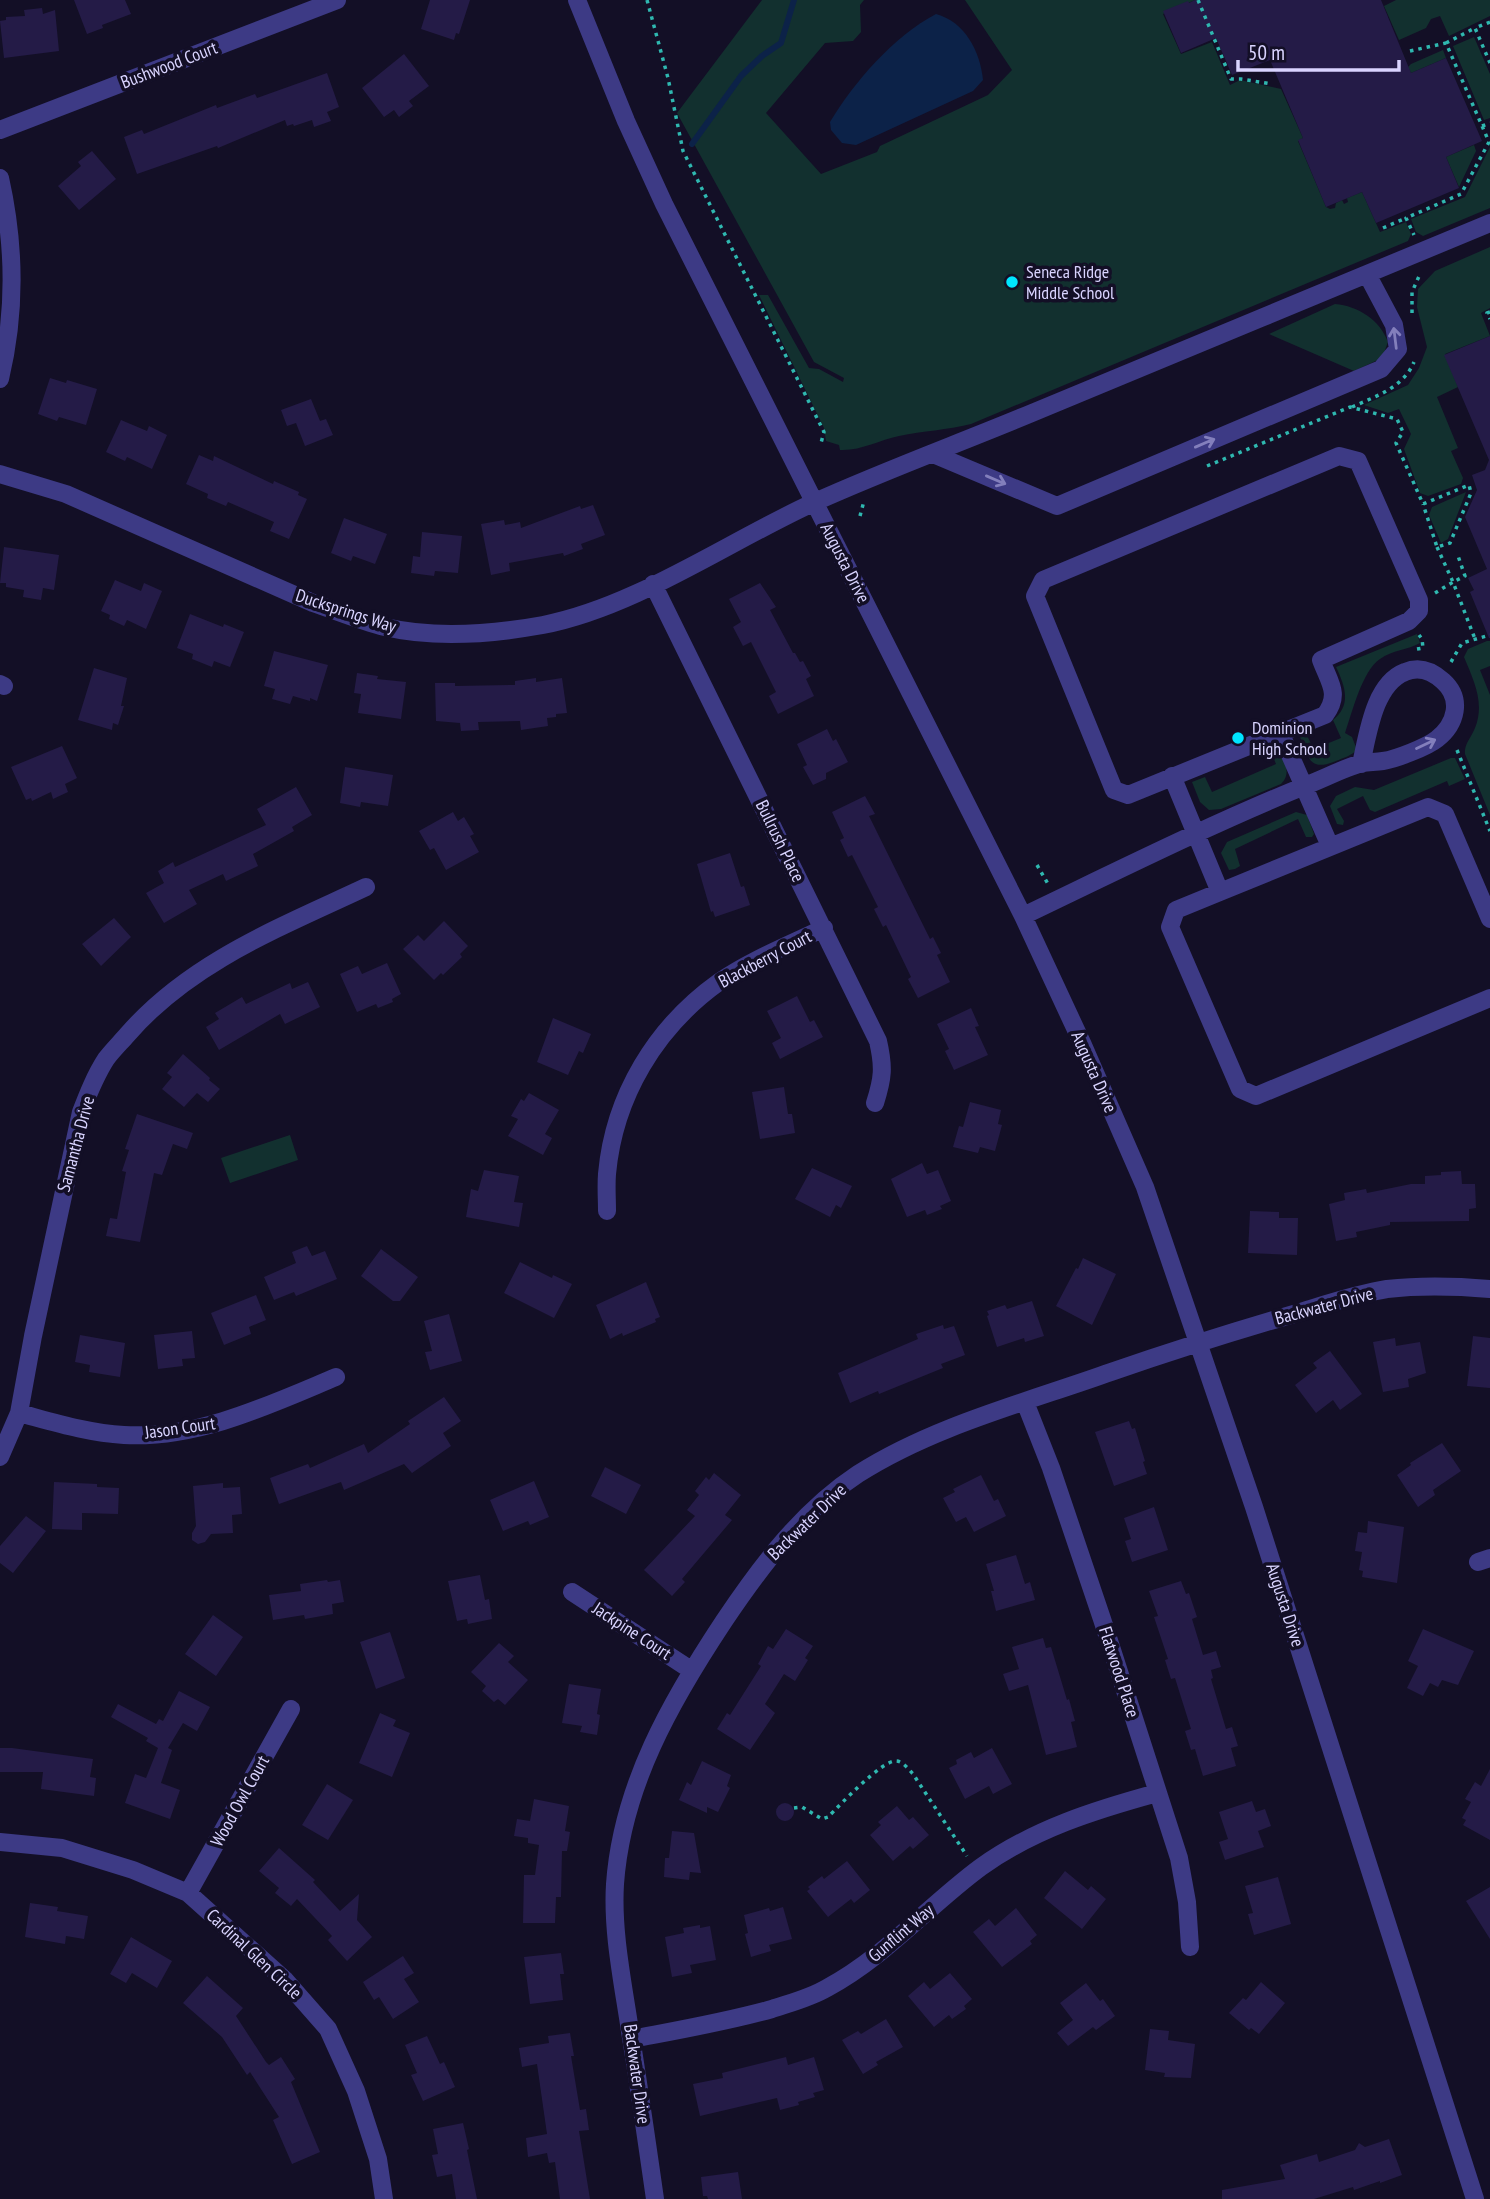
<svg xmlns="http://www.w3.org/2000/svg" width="1490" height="2199" viewBox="0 0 1490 2199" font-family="'PT Sans Narrow',sans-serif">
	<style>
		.green { fill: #12302f }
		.water { fill: #0c2248 }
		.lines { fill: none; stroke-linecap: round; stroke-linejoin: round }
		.stream { stroke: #0c2248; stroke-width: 6 }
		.building { fill: #241b47 }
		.path { stroke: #2fb8b0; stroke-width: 3.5; stroke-dasharray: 3.5 5; stroke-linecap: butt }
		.minor { stroke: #3d3a85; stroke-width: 18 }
		.oneway { stroke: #837fbc }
		.poi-dot { fill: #00e5ff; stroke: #130f26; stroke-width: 2.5 }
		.labels { text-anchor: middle; stroke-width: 7; stroke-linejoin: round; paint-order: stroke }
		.street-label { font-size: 18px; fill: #d9d4ff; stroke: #130f26 }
		.poi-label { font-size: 18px; fill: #d9d4ff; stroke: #130f26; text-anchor: start }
	</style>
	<rect width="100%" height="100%" fill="#130f26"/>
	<path class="green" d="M762,0H864L860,5L861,32L853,41L825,43L766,113L821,174L877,152L880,146L988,95L1012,70L965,0H1195L1163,14L1181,54L1212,42L1230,85L1240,80L1281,89L1303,138L1298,141L1326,207L1330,209L1335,208L1336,203L1342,200L1344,204L1348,202L1347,198L1362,192L1380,232L1406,222L1411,234L1408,241L971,424C947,430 923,431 899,436C879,440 861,451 840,450L839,445L826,441L824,428L759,295H768L809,368L819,369L843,382L844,378L814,362L677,113Z
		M1396,0H1490V16L1449,36L1440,16L1431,19L1426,28L1399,40L1384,6Z
		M1474,37L1490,74V118L1484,120L1453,46Z
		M1443,50L1446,58L1411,73L1408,67L1411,64Z
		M1474,145L1476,151L1459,187L1446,157Z
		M1490,147V208L1423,236L1416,232L1411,219L1465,197Z
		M1490,247V308L1481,313L1490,336L1445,354L1458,387L1437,397L1458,448L1451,451L1463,478L1461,484L1428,496L1420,493L1404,449L1411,434L1399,409L1388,413L1364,405L1408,385L1419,368L1427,347L1417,307L1418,289L1435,271Z
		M1335,304C1358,306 1380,320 1388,342L1382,358L1354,371L1269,334Z
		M1466,492L1448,539L1441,543L1429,515L1432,507Z
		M1417,634L1420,643C1408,650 1392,650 1380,659C1362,671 1352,713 1345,733L1352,737L1357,750C1351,756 1343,758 1336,761C1309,772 1309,758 1300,737L1306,734L1314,749L1341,738L1333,720C1352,705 1345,686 1336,667Z
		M1487,641H1490V666L1480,670L1490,695V815L1465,754C1464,744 1471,738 1475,728C1485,703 1474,681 1464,657L1468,649Z
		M1274,747H1277C1283,760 1293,772 1281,784L1221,809L1209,810L1200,802L1192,782L1205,777L1212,792L1276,764L1271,752Z
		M1451,758H1455L1465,779L1449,786L1447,781L1375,812L1370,810L1363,796L1337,809L1344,821L1343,825L1337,824L1330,806L1336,796L1355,787L1374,790Z
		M1296,812L1307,815L1314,834L1312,837H1306L1298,819L1235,849L1240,866L1235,869L1229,870L1221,853L1227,842Z
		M290,1135L298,1160L230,1183L221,1158Z"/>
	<path class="water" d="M936,14C965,22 980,51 983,80L973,91L856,145L842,143L831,130L830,122C854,82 894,36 936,14Z"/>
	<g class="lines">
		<path class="stream" d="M692,144L741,76L762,56L781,43L794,0"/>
	</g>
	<path class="building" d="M74,0H125L131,14L102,25L103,28L87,34Z
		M430,0H470L459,34L456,33L454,40L421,29Z
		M1195,0H1381L1411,73L1446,58L1482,141L1446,157L1459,188L1376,223L1362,192L1326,207L1298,140L1303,138L1270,60L1232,75L1216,38L1181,53L1163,11L1188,1L1189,3Z
		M42,8L43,14L55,10L59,51L4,58L0,21L6,20V17L25,16L24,10Z
		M404,54L429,86L409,101L413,106L399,117L394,110L384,117L362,88Z
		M327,73L339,107L327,112L331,121L314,127L312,120L294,126L293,124L287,126L285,120L218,148L217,146L137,174L124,137L142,130L144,134L216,105L217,108L255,94L257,98Z
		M92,151L116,179L79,210L58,186L81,166L78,162Z
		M1490,336V638H1489L1470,592L1474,590L1468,578L1487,569L1465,517L1477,490L1472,475L1485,470L1489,460L1444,355Z
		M50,378L66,383L67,380L97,389L86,425L59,417L57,421L38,414Z
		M311,399L320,421L326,419L333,435L305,446L296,423L287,426L281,410Z
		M121,420L147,431L149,426L167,435L152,469L127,457L125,461L106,452Z
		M199,455L213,461L214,456L273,484L274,481L299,492L298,495L307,499L289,539L270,531L274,522L228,502L226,506L207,498L208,494L186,484Z
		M593,505L605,535L581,544L583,549L564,556L563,553L509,563L510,571L491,575L481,524L504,520L505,525L520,522L521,528L580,506L581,509Z
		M344,518L387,534L375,564L353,556L351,561L331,553Z
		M422,532L462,536L458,573L435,571L434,576L411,573L413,556L420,557Z
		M4,547L59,555L54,590L43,588L41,600L23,597L24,590L6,587V583H0Z
		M115,580L141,591L144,583L162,591L146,629L127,620L124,626L109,619L110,615L101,611Z
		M760,583L776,607L770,610L793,653H795L800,662L803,661L811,676L806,679L814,696L778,714L769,696L776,692L751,642L743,646L733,627L741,622L729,599Z
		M190,614L223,627L224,624L244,632L230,667L214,661L212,667L192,659L193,654L177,648Z
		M274,651L328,665L317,701L310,698V701L293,696L290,704L272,699L275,689L264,686Z
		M94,668L127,678L121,706H124L118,725L113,723L112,730L78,720Z
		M357,673L378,676L377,679L406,682L401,719L358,713L361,694L354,693Z
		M536,678V682L562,678L567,713L556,714V717L547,718L548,726L521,730L520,721L478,722L479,730L461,731L460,723L436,721L435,683H455V686L515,685V681Z
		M827,729L833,741L836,739L848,762L826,773V779L813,785L803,767L807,765L797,744Z
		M62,746L77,778L65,784L68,792L53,799L51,792L32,801L31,798L26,800L11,767Z
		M345,767L393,775L388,806L361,802L360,807L340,803Z
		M296,787L312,815L292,827L294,831L253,854L258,866L226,881L223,874L189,890L197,904L164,923L146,893L164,883L158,871L173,862L175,867L266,825L257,809Z
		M865,796L875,814L869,816L930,939L933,937L941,953L937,955L950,982L918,998L908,979L911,977L886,925L883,927L874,909L878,907L852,855L848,857L840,840L844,838L832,812Z
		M453,812L458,821L464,817L474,834L470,836L479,852L446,870L434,848L430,850L419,831Z
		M730,853L741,887L744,886L750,905L715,917L713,911L711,912L697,864Z
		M114,918L131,937L101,966L82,944Z
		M444,921L468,946L460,954L462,957L443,975L441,973L434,980L403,949L418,935L424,941Z
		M387,963L401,994L392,999L393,1002L378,1008L376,1004L357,1012L340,974L358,966L362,974Z
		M308,982L320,1007L285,1024L280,1014L219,1050L206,1027L219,1019L215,1013L242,997L246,1004L290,983L292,989Z
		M797,996L810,1022L814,1020L823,1037L780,1059L772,1043L781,1038L767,1011Z
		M971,1008L979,1026L975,1027L988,1055L954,1070L945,1051L949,1049L937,1024Z
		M553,1018L591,1034L583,1053L579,1051L568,1075L537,1062Z
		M183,1054L210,1078L209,1080L220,1089L208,1102L197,1093L184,1107L162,1089L172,1077L167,1073Z
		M784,1087L788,1114H792L795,1133L760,1139L752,1092Z
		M529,1093L559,1110L545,1134L552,1138L543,1155L508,1136L518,1119L511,1116L521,1099L524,1101Z
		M970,1102L1001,1110L998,1124L1002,1125L995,1151L980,1147L978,1153L953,1147L959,1126L963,1127Z
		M137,1114L193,1133L187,1149L173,1144L162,1175L154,1173L140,1242L106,1236L110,1218L117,1219L126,1172L122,1171L129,1150L125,1149Z
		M922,1163L927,1174L938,1170L951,1201L940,1206L942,1209L927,1215L925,1210L907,1217L891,1179Z
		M812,1168L852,1186L841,1208L836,1205L830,1217L795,1199Z
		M484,1170L519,1176L514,1202L523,1203L519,1227L466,1217L471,1189L478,1191Z
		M1461,1171L1462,1184H1475L1476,1208L1469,1209V1221L1390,1222V1225L1356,1232L1357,1237L1336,1241L1329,1204L1345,1200L1344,1193L1366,1189L1367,1193L1411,1184H1425V1176L1441,1175V1172Z
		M1250,1211L1279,1212V1218H1298L1297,1255L1248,1253Z
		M307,1246L312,1256L325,1251L337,1279L296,1296L294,1292L274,1300L264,1277L296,1263L292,1252Z
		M381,1249L418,1277L400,1301H393L361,1276Z
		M1083,1258L1116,1274L1092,1325L1056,1306L1076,1268L1078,1269Z
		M520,1262L552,1278L553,1275L572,1284L554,1318L504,1293Z
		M646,1282L660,1317L655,1319L656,1322L623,1336L622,1333L610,1339L596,1305Z
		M256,1295L266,1320L249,1327L251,1334L224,1345L211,1313Z
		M1032,1301L1044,1336L1025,1342L1024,1338L997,1347L987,1316L989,1315L987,1311L1005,1305L1007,1309Z
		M449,1314L462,1361L430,1370L425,1352L432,1351L424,1321Z
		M943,1325L944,1329L954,1326L965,1355L941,1364L943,1368L879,1394L878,1391L850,1403L838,1373L918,1339L916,1334Z
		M192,1331L195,1358L182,1359L183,1366L158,1369L154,1335Z
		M80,1335L125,1343L120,1377L89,1372L90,1365L75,1362Z
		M1473,1336L1490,1338V1388L1467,1386Z
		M1395,1338L1396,1346L1420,1342L1426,1373L1408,1379L1409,1387L1383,1392L1373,1342Z
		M1330,1351L1362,1394L1340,1410L1333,1400L1316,1413L1295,1385L1317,1368L1313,1363Z
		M444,1397L461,1421L443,1433L451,1446L412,1473L404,1464L344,1490L341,1482L279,1504L270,1478L308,1464L310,1468L364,1444L368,1453L410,1424L408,1421Z
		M1129,1421L1132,1429L1135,1428L1145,1461L1143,1462L1147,1474L1114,1486L1095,1432Z
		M1442,1443L1461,1471L1433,1490L1435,1495L1418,1507L1397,1475L1411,1465L1410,1463Z
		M605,1467L641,1485L626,1514L591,1496Z
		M714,1473L741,1495L725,1515L732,1520L682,1579L685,1582L672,1596L644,1570L695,1516L687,1510L699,1495L695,1491L706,1477L709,1480Z
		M981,1475L994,1501L998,1499L1006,1516L974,1532L966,1517L956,1522L943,1498L955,1492L953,1489Z
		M534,1481L549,1517L530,1525L528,1521L503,1531L490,1500Z
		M54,1482L97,1484V1487L119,1488L118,1514L82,1513V1530L52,1529Z
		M223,1483V1488L240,1487L242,1514L232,1515L233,1533L211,1534L205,1542L198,1544L192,1540V1533L196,1526L193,1486Z
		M1154,1507L1168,1550L1132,1562L1125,1541L1131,1539L1124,1518Z
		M26,1516L46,1531L13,1573L0,1563V1546Z
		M1368,1521L1404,1527L1397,1583L1362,1577L1363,1571L1359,1570L1362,1552L1355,1551L1358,1532L1367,1533Z
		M1016,1555L1025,1584L1030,1582L1035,1600L996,1611L991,1591H994L986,1564Z
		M480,1575L485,1600L489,1599L492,1619L468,1624L467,1619L457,1621L448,1581Z
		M327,1580L328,1582L340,1580L344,1602L332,1604L333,1614L305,1619L304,1615L273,1620L269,1595L301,1591L300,1584Z
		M1181,1581L1186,1594L1189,1593L1197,1617L1192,1619L1203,1655L1216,1651L1221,1667L1211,1670L1213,1678L1211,1679L1226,1729L1232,1727L1238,1746L1231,1748L1236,1766L1203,1776L1195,1749L1191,1750L1185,1731L1191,1729L1175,1678L1171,1679L1165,1660L1168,1659L1154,1617L1158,1616L1149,1591Z
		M213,1615L243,1637L216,1676L185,1654Z
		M786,1629L813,1646L805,1658L808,1660L795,1681L784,1674L765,1704L775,1713L750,1750L717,1729L727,1713L730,1715L761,1666L758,1664L768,1646L773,1649Z
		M1423,1629L1474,1651L1458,1685L1442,1680L1438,1687L1430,1683L1423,1696L1407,1688L1418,1666L1408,1661Z
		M390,1632L405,1678L376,1689L360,1642Z
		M1043,1638L1046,1648L1051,1647L1067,1700L1069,1699L1075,1721L1071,1722L1077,1747L1046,1755L1028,1685L1009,1691L1003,1674L1019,1669L1012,1647Z
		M499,1643L514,1656L508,1662L528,1680L505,1705L498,1699L494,1702L482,1691L486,1686L471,1672Z
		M569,1684L601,1689L597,1714L600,1715L597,1735L580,1732L582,1726L562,1723Z
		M179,1691L210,1707L197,1731L183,1723L168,1748L172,1750L161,1783L180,1790L170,1819L125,1803L135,1774L146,1778L158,1748L146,1741L148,1738L111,1717L118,1704L156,1724L159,1719L163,1721Z
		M380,1713L396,1720L393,1726L410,1733L392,1777L359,1763Z
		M0,1748H12L93,1759L90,1777L96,1778L94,1796L41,1789L43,1772H0Z
		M992,1748L1012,1784L993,1794L989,1786L965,1799L949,1768L957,1764L956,1760L971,1752L974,1758Z
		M702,1761L731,1775L727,1786L730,1788L718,1812L707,1807V1813L679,1800L687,1782L691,1785Z
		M1490,1769V1840L1463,1825L1466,1820L1462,1818L1471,1802L1465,1799L1475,1782L1481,1786Z
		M327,1784L353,1800L328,1840L302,1825Z
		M534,1799L569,1806L565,1831L570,1832L567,1851H562L561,1897H556L555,1923H523L524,1875H535L539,1845L528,1843V1838L514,1836L517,1819L530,1821Z
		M1252,1801L1256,1812L1265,1809L1271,1826L1258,1831L1264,1847L1225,1860L1219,1842L1228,1839L1219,1812Z
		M776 1812a9 9 0 1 1 18 0a9 9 0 1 1-18 0Z
		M897,1806L909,1820L913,1817L929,1835L913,1849L910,1846L893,1861L870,1835L881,1825L878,1822Z
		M672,1831L694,1833L701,1873L690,1872L689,1880L664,1877L665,1858H669Z
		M279,1848L315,1880L313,1882L340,1911L359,1894L357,1920L372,1937L347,1961L328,1940L332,1936L297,1899L291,1906L275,1893L279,1888L259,1871Z
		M847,1861L870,1890L854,1903L851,1899L828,1917L807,1891L810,1889L808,1887L822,1876L824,1879Z
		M1065,1871L1088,1890L1091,1886L1106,1899L1082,1929L1044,1898Z
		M1278,1877L1291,1924L1254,1935L1248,1914L1253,1913L1245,1886Z
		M1490,1887V1939L1466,1901Z
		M30,1903L58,1907L57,1911L88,1916L84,1939L66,1936L65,1944L25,1937Z
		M783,1907L792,1939L769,1945L771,1951L751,1957L745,1934L748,1933L744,1915L769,1908L770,1911Z
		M1016,1908L1037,1935L1030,1941L1032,1944L1002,1967L973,1932L989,1919L995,1926Z
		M700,1925V1928L710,1926L716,1960L690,1965L692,1973L672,1977L665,1937L684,1933L683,1928Z
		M131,1937L172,1961L157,1988L132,1973L126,1983L110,1974Z
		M561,1953L564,1974H560L563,2000L530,2004L524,1957Z
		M403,1956L414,1973L404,1979L419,2002L393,2019L379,1997L374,2000L363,1982Z
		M950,1973L972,1999L964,2006L966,2009L952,2019L949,2015L934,2027L908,1996L924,1982L930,1989Z
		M207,1976L243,2008L236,2016L266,2062L269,2065L281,2057L295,2079L291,2082L320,2152L292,2164L273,2120L279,2117L250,2072L247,2075L222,2037L183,2003Z
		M1261,1982L1285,2003L1259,2034L1251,2028L1249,2030L1229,2013L1243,1998L1246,2000Z
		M1086,1983L1100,2001L1103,1999L1115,2016L1096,2030L1093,2027L1068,2046L1057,2033L1073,2020L1060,2003Z
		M886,2019L903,2047L876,2062L878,2065L863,2074L842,2040L858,2031L861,2034Z
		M1150,2029L1169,2031L1168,2040L1195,2044L1191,2078L1164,2077L1165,2073L1145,2070Z
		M570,2033L574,2056H571L580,2110L586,2109L589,2130L579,2131L590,2199H560L555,2162L549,2163L547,2153L528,2157L526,2138L547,2134L537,2064L522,2067L519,2048L549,2043L548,2036Z
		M427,2036L440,2064L444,2062L455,2087L423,2101L411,2075L417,2073L405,2045Z
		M786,2057L788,2065L814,2057L824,2090L813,2093L815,2097L798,2102L799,2105L780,2110L777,2098L700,2116L693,2084L723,2078L722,2073Z
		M463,2123L469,2149L467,2150L477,2199H456L452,2174L437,2177L432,2155L438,2154L433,2129Z
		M1389,2139L1402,2175L1380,2183V2181L1354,2190L1353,2187L1314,2199H1222V2190L1285,2179L1280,2165L1317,2154L1319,2162L1355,2150L1359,2143L1365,2147Z
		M738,2172L742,2199H708L707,2196H703L701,2177Z"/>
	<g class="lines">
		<path class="path" d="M647,0L668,78L683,151L824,432L821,443
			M1198,0L1231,79H1241L1272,84
			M1490,22L1475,28L1490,63
			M1446,43L1475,28
			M1410,51L1446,43L1489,142L1461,194L1406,218L1414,235
			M1482,126L1490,123
			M1383,228L1406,218
			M1490,312L1487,313L1490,319
			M1412,313V292L1420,274
			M1352,407C1376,396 1403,388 1414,362
			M1207,466L1350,407L1397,419L1403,432L1396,443L1423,504L1469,485L1471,493L1450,543L1437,547L1423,504
			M860,516L864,501
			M1437,547L1453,582L1465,576L1457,553
			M1435,593L1453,582L1475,639
			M1417,649L1423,648L1422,639L1419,635
			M1451,662L1462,643L1490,635
			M1457,750L1490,831
			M1037,865L1048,884
			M794,1808L802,1807L822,1819L828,1817C839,1806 882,1760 896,1761C903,1761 909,1770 913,1774L967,1856"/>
		<path class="minor" d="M577,0L626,121L664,204L1023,916L1083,1045L1145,1187L1254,1507L1475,2199
			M0,130L337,0
			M0,178C15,245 16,312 0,379
			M933,454L1057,506L1381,369L1398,349L1394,325L1367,274
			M1339,456L1358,461L1419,600V611L1409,621L1321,660C1329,682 1341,694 1325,715L1128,795L1114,790L1035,596L1043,580Z
			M0,474L66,494L313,603C337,611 361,621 385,627C436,639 493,634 543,625C636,607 729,541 815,502C886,470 960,443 1032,413C1185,350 1337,286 1490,223
			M653,584L878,1041C884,1067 883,1078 875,1103
			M0,684L4,686
			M1280,732L1330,846
			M1172,776L1220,892L1176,910L1170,927L1240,1089L1256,1096L1490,998
			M1220,892L1428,807L1445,814L1490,919
			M1023,916C1117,871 1211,824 1307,785C1325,778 1344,768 1362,763C1369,762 1376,762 1383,761C1396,759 1427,747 1437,739C1456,724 1463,699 1443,681C1432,671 1419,666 1405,672C1374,684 1368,734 1361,764
			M607,1211C607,1199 606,1186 607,1174C614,1096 656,1027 719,982C751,960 789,945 824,928
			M1025,1402L1051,1468L1102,1619L1179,1858L1187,1902L1190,1947
			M19,1413C53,1422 88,1433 124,1435C198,1439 269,1405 336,1377
			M0,1457L19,1413L33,1336L81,1112C88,1094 95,1076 106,1059C112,1051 120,1043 127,1035C190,962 281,927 366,887
			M1478,1562L1490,1558
			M572,1592L691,1670
			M0,1842L62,1848L133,1870L188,1893L285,1980L328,2029L356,2091L378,2159L384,2199
			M188,1893L291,1709
			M632,2039C679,2030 726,2022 772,2009C790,2003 810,1998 827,1988C885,1957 928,1906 981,1867C1034,1829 1095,1810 1157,1793
			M655,2199C647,2143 639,2087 630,2031C623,1983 612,1932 615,1884C622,1786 671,1701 724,1621C761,1566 802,1511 858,1474C933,1426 1027,1402 1111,1372C1172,1351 1232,1332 1294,1314C1324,1305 1355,1294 1387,1289C1422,1285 1455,1286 1490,1289"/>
	</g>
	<defs><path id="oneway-shaft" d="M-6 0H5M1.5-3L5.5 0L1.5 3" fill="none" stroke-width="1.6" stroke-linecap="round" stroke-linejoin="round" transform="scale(1.75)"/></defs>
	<g class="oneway">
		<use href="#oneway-shaft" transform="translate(1395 338) rotate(-97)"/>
		<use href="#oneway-shaft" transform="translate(1205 443) rotate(-23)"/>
		<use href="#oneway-shaft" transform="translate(996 480) rotate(23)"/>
		<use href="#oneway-shaft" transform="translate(1426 744) rotate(-25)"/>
	</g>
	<g class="poi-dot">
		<circle cx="1012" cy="282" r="7"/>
		<circle cx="1238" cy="738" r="7"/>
	</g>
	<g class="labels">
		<g class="street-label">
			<text transform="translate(169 65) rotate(-21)" y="6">Bushwood Court</text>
			<text transform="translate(845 563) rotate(63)" y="6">Augusta Drive</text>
			<text transform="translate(346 611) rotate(18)" y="6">Ducksprings Way</text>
			<text transform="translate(780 841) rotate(64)" y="6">Bullrush Place</text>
			<text transform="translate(765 959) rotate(-28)" y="6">Blackberry Court</text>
			<text transform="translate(1094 1072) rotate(66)" y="6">Augusta Drive</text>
			<text transform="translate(76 1144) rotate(-75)" y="6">Samantha Drive</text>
			<text transform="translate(1324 1306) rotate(-15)" y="6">Backwater Drive</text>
			<text transform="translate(180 1428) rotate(-8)" y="6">Jason Court</text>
			<text transform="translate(807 1522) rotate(-44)" y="6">Backwater Drive</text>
			<text transform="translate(1285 1605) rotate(72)" y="6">Augusta Drive</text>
			<text transform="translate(632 1631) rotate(33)" y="6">Jackpine Court</text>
			<text transform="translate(1119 1672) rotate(72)" y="6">Flatwood Place</text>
			<text transform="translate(240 1801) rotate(-61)" y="6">Wood Owl Court</text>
			<text transform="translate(901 1933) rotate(-40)" y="6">Gunflint Way</text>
			<text transform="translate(254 1954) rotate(43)" y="6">Cardinal Glen Circle</text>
			<text transform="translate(637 2074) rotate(82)" y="6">Backwater Drive</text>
		</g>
		<g class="poi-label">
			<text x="1026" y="278">Seneca Ridge<tspan x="1026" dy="21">Middle School</tspan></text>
			<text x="1252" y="734">Dominion<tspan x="1252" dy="21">High School</tspan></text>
		</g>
	</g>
	<path d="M1238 60v10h161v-10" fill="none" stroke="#d9d4ff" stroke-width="3.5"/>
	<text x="1248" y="60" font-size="21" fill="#d9d4ff" stroke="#130f26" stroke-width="5" paint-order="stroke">50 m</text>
</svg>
